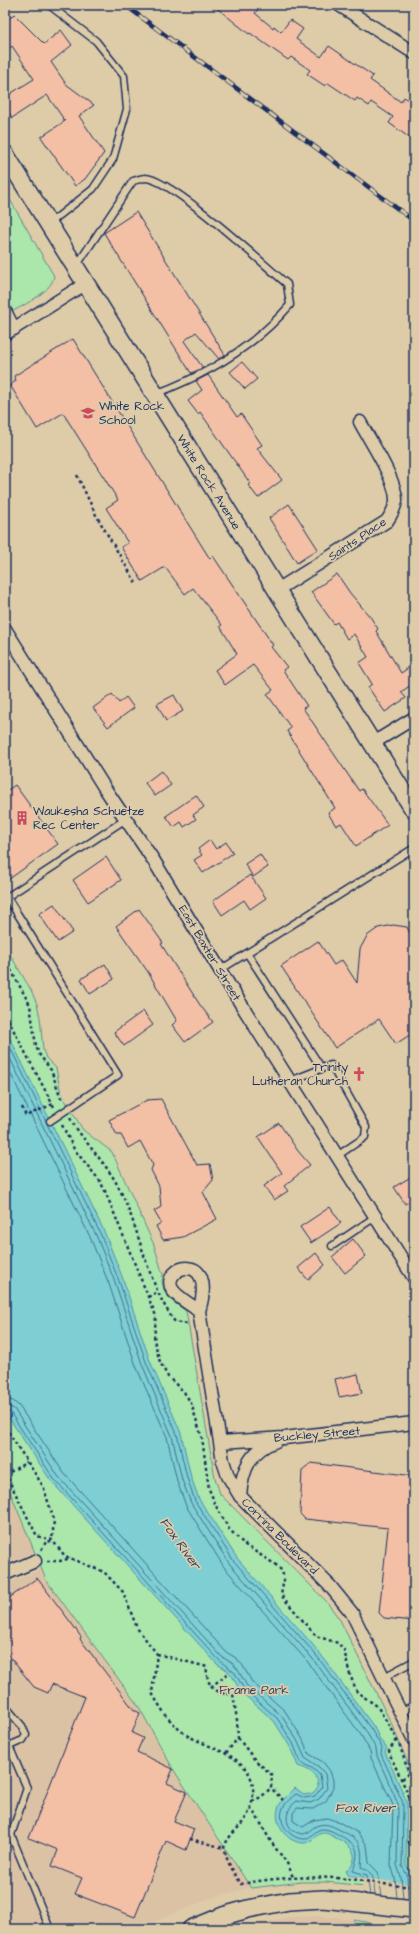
<svg xmlns="http://www.w3.org/2000/svg" width="419" height="1934" viewBox="0 0 419 1934" font-family="'Architects Daughter',sans-serif">
	<style>
		.built { fill: #dcc2a5 }
		.green { fill: #abe6ab; stroke: #638a84 }
		.water { fill: #7dcfd4; stroke: #568fa5 }
		.pier { fill: #decca9 }
		.lines { fill: none; stroke-linecap: round; stroke-linejoin: round }
		.shore { stroke: #426f8d; stroke-width: 1 }
		.building { fill: #f3bfa5; stroke: #1b2f5e }
		.lane-casing { stroke: #1b2f5e; stroke-width: 9 }
		.street-casing { stroke: #1b2f5e; stroke-width: 15 }
		.secondary-casing { stroke: #1b2f5e; stroke-width: 20 }
		.path { stroke: #1b2f5e; stroke-width: 2.5; stroke-dasharray: 3 3; stroke-linecap: butt }
		.lane { stroke: #decca9; stroke-width: 6 }
		.street { stroke: #decca9; stroke-width: 12 }
		.secondary { stroke: #decca9; stroke-width: 17 }
		.rail-casing { stroke: #1b2f5e; stroke-width: 4.5 }
		.rail { stroke: #decca9; stroke-width: 3; stroke-dasharray: 9; stroke-linecap: butt }
		.labels { text-anchor: middle; stroke-width: 3.5; stroke-linejoin: round; paint-order: stroke }
		.poi-label { font-size: 12px; fill: #1b2f5e; stroke: #decca9; text-anchor: start }
		.street-label { font-size: 12px; fill: #1b2f5e; stroke: #decca9 }
		.park-label { font-size: 12px; fill: #294166; stroke: #decca9 }
		.water-label { font-size: 13px; font-style: italic; fill: #253f6a; stroke: #decca9 }
	</style>
	<rect width="100%" height="100%" fill="#decca9"/>
	<filter id="ink" filterUnits="userSpaceOnUse"><feTurbulence type="fractalNoise" baseFrequency=".025" numOctaves="2"/><feDisplacementMap in="SourceGraphic" scale="8" xChannelSelector="R" yChannelSelector="G"/><feConvolveMatrix kernelMatrix="1 2 1 2 8 2 1 2 1" color-interpolation-filters="sRGB"/></filter>
	<g filter="url(#ink)">
		<path class="built" d="M5,1485L9,1489L35,1552L5,1564Z
			M42,1569L46,1580L139,1707L173,1769L251,1888L211,1898L137,1929H5V1584Z
			M320,1916L354,1920L355,1929H249L258,1923L289,1917Z"/>
		<path class="green" d="M5,191L54,276C52,293 19,307 5,316Z
			M5,946L31,990L37,1004L40,1017L43,1050L46,1058L56,1068L60,1089L65,1100L83,1130L112,1152L154,1245L163,1275L162,1282L165,1293L173,1302L186,1311L215,1478L220,1494L326,1601L340,1620L393,1727L412,1773L414,1780V1891L326,1882H301L251,1888L173,1769L139,1707L46,1580L9,1489L5,1485Z
			M354,1920L408,1929H355Z"/>
		<path class="water" d="M5,1028L104,1231L123,1279L150,1361L181,1433L191,1477L199,1499L237,1558L319,1652L374,1727L380,1740L387,1748L385,1752L407,1802L406,1865L411,1873L410,1882L414,1929H371L364,1877L349,1876L346,1871C362,1857 352,1846 338,1839C333,1837 329,1833 324,1833C316,1833 313,1842 305,1843C287,1844 272,1823 279,1806C282,1799 290,1794 295,1788L305,1795L313,1793L318,1787C319,1774 308,1769 298,1766L289,1745L274,1721L241,1692L232,1676L227,1670L217,1664L51,1481L5,1412Z"/>
		<path class="pier" d="M349,1876L410,1884L414,1929H376L369,1927L362,1879L349,1878Z"/>
		<g class="lines">
			<path class="shore" d="M5,1037L46,1121
				M5,1048L96,1235L115,1282L142,1364L172,1436L182,1480L191,1503L229,1563L312,1658L366,1731L376,1749L377,1756L398,1804L397,1865L401,1877L403,1898
				M5,1062L90,1237L109,1284L136,1366L167,1437L177,1481L186,1506L224,1567L307,1661L361,1735L370,1751L371,1758L393,1805L391,1865L395,1878L397,1898
				M47,1124L100,1233L119,1281L146,1362L177,1434L187,1478L195,1501L233,1560L316,1655L371,1729L382,1748L381,1754L403,1803L402,1866L407,1875L408,1899
				M5,1399L13,1401L19,1406L63,1472L226,1652L236,1658L243,1666L252,1682L285,1711L302,1738L309,1754L323,1762L330,1771L333,1780V1788L326,1801L313,1809L297,1808L293,1813V1821L303,1827L314,1820L327,1818L339,1822L358,1833L367,1845L369,1863L378,1872L382,1896
				M5,1405L14,1409L58,1476L222,1657L232,1663L238,1670L247,1686L281,1715L297,1740L305,1758L319,1767L325,1774L327,1788L319,1799L310,1803L297,1801C282,1811 284,1832 303,1834C308,1834 313,1826 319,1825C328,1823 334,1827 342,1831C361,1840 363,1846 361,1867C376,1873 373,1881 375,1895
				M5,1411L10,1412L54,1479L219,1660L235,1673L244,1689L277,1718L293,1743L301,1763L312,1768L320,1775L322,1787L315,1796L305,1798L296,1794C291,1798 286,1802 283,1808C277,1822 289,1838 303,1839C311,1839 314,1830 322,1829C329,1829 334,1832 339,1835C359,1846 360,1850 353,1871L367,1875L370,1895"/>
		</g>
		<path class="building" d="M213,5H261L255,13L273,28L274,26L281,32L290,20L303,29L296,39L321,57L329,46L373,76L370,80L401,102L404,97L414,104V141L389,123L393,117L371,102L369,106L357,98L355,101L328,83L325,86L307,74L310,70L291,57L288,60L250,33L249,34Z
			M14,14L44,44L61,30L72,45L51,62L66,84L94,105L79,116L104,153L85,179L75,186L41,137L65,121L47,95L12,118L5,106V97L34,79L12,46L5,53V23Z
			M136,212L225,355L219,359L196,332L184,341L203,368L191,373L104,233Z
			M73,339L210,559L213,556L273,645L271,647L287,667L283,670L307,706L303,708L359,791L362,789L388,825L356,846L341,823L336,826L328,813L335,808L287,731L291,728L267,694L273,690L253,665L225,685L215,670L237,654L220,626L222,625L193,588L185,594L165,567L142,581L121,547L128,543L106,508L118,500L63,413L37,429L10,385L16,381L14,376Z
			M242,362L257,379L245,389L230,372Z
			M208,375L237,417L241,414L262,445L257,448L282,480L258,498L248,485L250,483L200,412L198,414L188,401L202,390L196,381Z
			M289,504L318,549L297,563L269,518Z
			M337,574L350,593L371,618L378,629L376,631L401,673L414,664V683L401,692L406,698L385,712L368,687L372,684L359,663L368,657L354,634L347,639L337,622L334,624L311,592Z
			M112,694L119,703L126,697L134,708L108,727L93,708Z
			M174,695L183,711L166,721L157,704Z
			M161,771L171,785L155,796L145,783Z
			M15,785L58,844L5,882V792Z
			M196,795L204,807L193,815L196,819L184,827L181,822L174,827L166,816Z
			M210,840L216,849L226,842L233,853L203,873L194,860L202,855L198,849Z
			M260,854L268,867L253,877L245,864Z
			M106,857L121,880L88,902L73,880Z
			M250,875L266,898L250,909L244,900L222,915L213,901Z
			M54,904L73,932L58,942L39,914Z
			M139,909L163,943L161,944L200,1005L213,1022L185,1042L172,1025L177,1021L148,972L116,926Z
			M393,925L407,927L414,943V1032L396,1044L379,1019L335,1048L281,966L318,941L334,965L342,960L357,983L360,949L367,936L378,928Z
			M105,964L114,979L90,994L81,979Z
			M143,1011L153,1025L124,1046L114,1032Z
			M161,1099L197,1165L210,1164L213,1180L203,1192L217,1219L183,1237L163,1240L156,1226L161,1223L154,1211L161,1207L159,1186L151,1170L153,1165L140,1141L128,1148L121,1135H117L109,1120L147,1100Z
			M279,1123L298,1151L310,1165L284,1186L288,1191L274,1200L264,1186L282,1173L258,1137Z
			M414,1175V1198L405,1204L394,1187Z
			M330,1207L341,1223L311,1243L300,1227Z
			M353,1239L366,1256L345,1273L332,1257Z
			M316,1253L325,1265L308,1280L298,1268Z
			M358,1374L362,1393L339,1397L335,1379Z
			M311,1463L414,1476V1621L384,1618L379,1613L388,1528L305,1519L300,1514L302,1470Z
			M37,1578L72,1624L81,1637L80,1639L134,1710L140,1713L132,1733L143,1738L137,1752L173,1769L167,1783L187,1792L174,1821L194,1829L186,1850L166,1841L135,1917L75,1894L82,1878L52,1866L58,1850L29,1838L85,1697L52,1684L48,1693L34,1687L5,1651V1601Z"/>
		<g class="lines">
			<defs>
				<path id="lane" d="M49,5L96,41L124,76L127,109L113,159L93,189L50,223
					M77,265L133,181C137,180 142,178 145,178C171,178 263,264 287,284L290,305C254,347 206,375 155,394
					M247,953L322,1069
					M220,970L414,848
					M290,1081L331,1065L366,1127L365,1137L337,1156
					M50,1121L118,1075L7,897L126,819
					M332,1246L375,1217
					M384,1677L414,1661
					M5,1706L22,1726L26,1735L23,1740L9,1746L27,1788L11,1835L50,1929
					M401,1712L414,1705"/>
				<path id="street" d="M339,5L414,53
					M5,311L14,329
					M5,334L85,284
					M277,590L387,521C391,515 395,508 396,501C397,481 370,441 360,422
					M5,629L104,787L154,861L229,985L414,1278
					M373,743L414,718
					M199,1311C191,1304 177,1298 172,1289C160,1266 218,1249 199,1311L223,1461L228,1476L240,1496L330,1586L352,1613L414,1740
					M220,1442L284,1438L414,1423
					M240,1496C242,1470 250,1450 276,1441
					M5,1574L35,1561
					M223,1916L226,1929"/>
				<path id="secondary" d="M5,154L414,810
					M191,1929L223,1916L248,1909L289,1901L323,1899L414,1909"/>
			</defs>
			<use href="#lane" class="lane-casing"/>
			<use href="#street" class="street-casing"/>
			<use href="#secondary" class="secondary-casing"/>
			<path class="path" d="M77,475L96,515L136,583
				M5,959L30,1005L36,1046L39,1054L51,1070L62,1101
				M5,1014L54,1107
				M22,1107L26,1116L53,1104
				M70,1118C84,1143 106,1162 119,1188C141,1231 146,1282 175,1322L188,1324
				M62,1125L74,1149L100,1181L105,1191L156,1316L154,1340L160,1362L168,1377L184,1392L191,1403L202,1438L209,1489L217,1508L229,1529L245,1545L276,1565L282,1571L284,1579L281,1595L316,1636L338,1643L344,1650L350,1675L357,1692L377,1706L387,1722L400,1746L414,1790
				M148,1297L157,1292
				M5,1427L43,1486L54,1520L52,1540
				M5,1473L37,1536L52,1540L65,1556L104,1572L123,1592L137,1628L157,1654L152,1693C161,1709 171,1725 187,1735C215,1752 261,1757 252,1802C247,1827 230,1829 224,1848L228,1862L241,1884C277,1877 313,1876 349,1879C365,1880 401,1889 414,1885
				M5,1475L27,1462
				M41,1550L46,1542L51,1541
				M47,1561H60L71,1558
				M157,1654L207,1667C205,1684 215,1695 233,1694L237,1720L238,1738L226,1753
				M211,1687L229,1672
				M238,1738L255,1760L272,1775L271,1788L283,1800
				M396,1740L389,1751L390,1755L411,1800L409,1842L414,1851
				M402,1779L409,1774
				M252,1801L261,1797L271,1788
				M250,1808C260,1819 264,1831 272,1843C282,1858 288,1860 293,1878
				M190,1839L224,1848
				M366,1929V1926"/>
			<use href="#lane" class="lane"/>
			<use href="#street" class="street"/>
			<use href="#secondary" class="secondary"/>
			<defs>
				<path id="rail" d="M125,5L414,221"/>
			</defs>
			<use href="#rail" class="rail-casing"/>
			<use href="#rail" class="rail"/>
		</g>
	</g>
	<defs>
		<symbol id="school-bare" viewBox="-9 -9 18 18"><path d="M0-5L7-2L0 1L-7-2ZM-4 1L0 2.5L4 1V4Q0 6-4 4Z" fill="#d1495b" stroke="#decca9" stroke-width="2.5" paint-order="stroke"/></symbol>
		<symbol id="building-bare" viewBox="-9 -9 18 18"><path d="M-4-6H4V6H1V3H-1V6H-4ZM-2.5-4.3h1.7v1.8h-1.7ZM.8-4.3h1.7v1.8H.8ZM-2.5-1h1.7V.8h-1.7ZM.8-1h1.7V.8H.8Z" fill="#d1495b" stroke="#decca9" stroke-width="2.5" paint-order="stroke"/></symbol>
		<symbol id="church-bare" viewBox="-9 -9 18 18"><path d="M-1.2-6h2.4v3.5h3.3v2.4h-3.3V6h-2.4V-.1h-3.3v-2.4h3.3Z" fill="#d1495b" stroke="#decca9" stroke-width="2.5" paint-order="stroke"/></symbol>
	</defs>
	<g fill-rule="evenodd">
		<use href="#school-bare" x="78" y="403" width="20" height="20"/>
		<use href="#building-bare" x="12" y="808" width="20" height="20"/>
		<use href="#church-bare" x="349" y="1064" width="20" height="20"/>
	</g>
	<g class="labels">
		<g class="poi-label">
			<text x="99" y="410">White Rock<tspan x="99" dy="14">School</tspan></text>
			<text x="33" y="815">Waukesha Schuetze<tspan x="33" dy="14">Rec Center</tspan></text>
			<text x="348" y="1071" text-anchor="end">Trinity<tspan x="348" dy="14">Lutheran Church</tspan></text>
		</g>
		<g class="street-label">
			<text transform="translate(209 482) rotate(58)" y="4">White Rock Avenue</text>
			<text transform="translate(357 539) rotate(-34)" y="4">Saints Place</text>
			<text transform="translate(210 953) rotate(59)" y="4">East Baxter Street</text>
			<text transform="translate(317 1434) rotate(-5)" y="4">Buckley Street</text>
			<text transform="translate(280 1536) rotate(45)" y="4">Corrina Boulevard</text>
		</g>
		<g class="park-label">
			<text x="254" y="1694">Frame Park</text>
		</g>
		<g class="water-label">
			<text transform="translate(181 1543) rotate(54)" y="5">Fox River</text>
			<text x="365" y="1812">Fox River</text>
		</g>
	</g>
	<rect width="419" height="1934" fill="none" stroke="#decca9" stroke-width="20"/>
	<rect x="10" y="10" width="399" height="1914" fill="none" stroke="#1b2f5e" stroke-width="1.5" filter="url(#ink)"/>
</svg>
